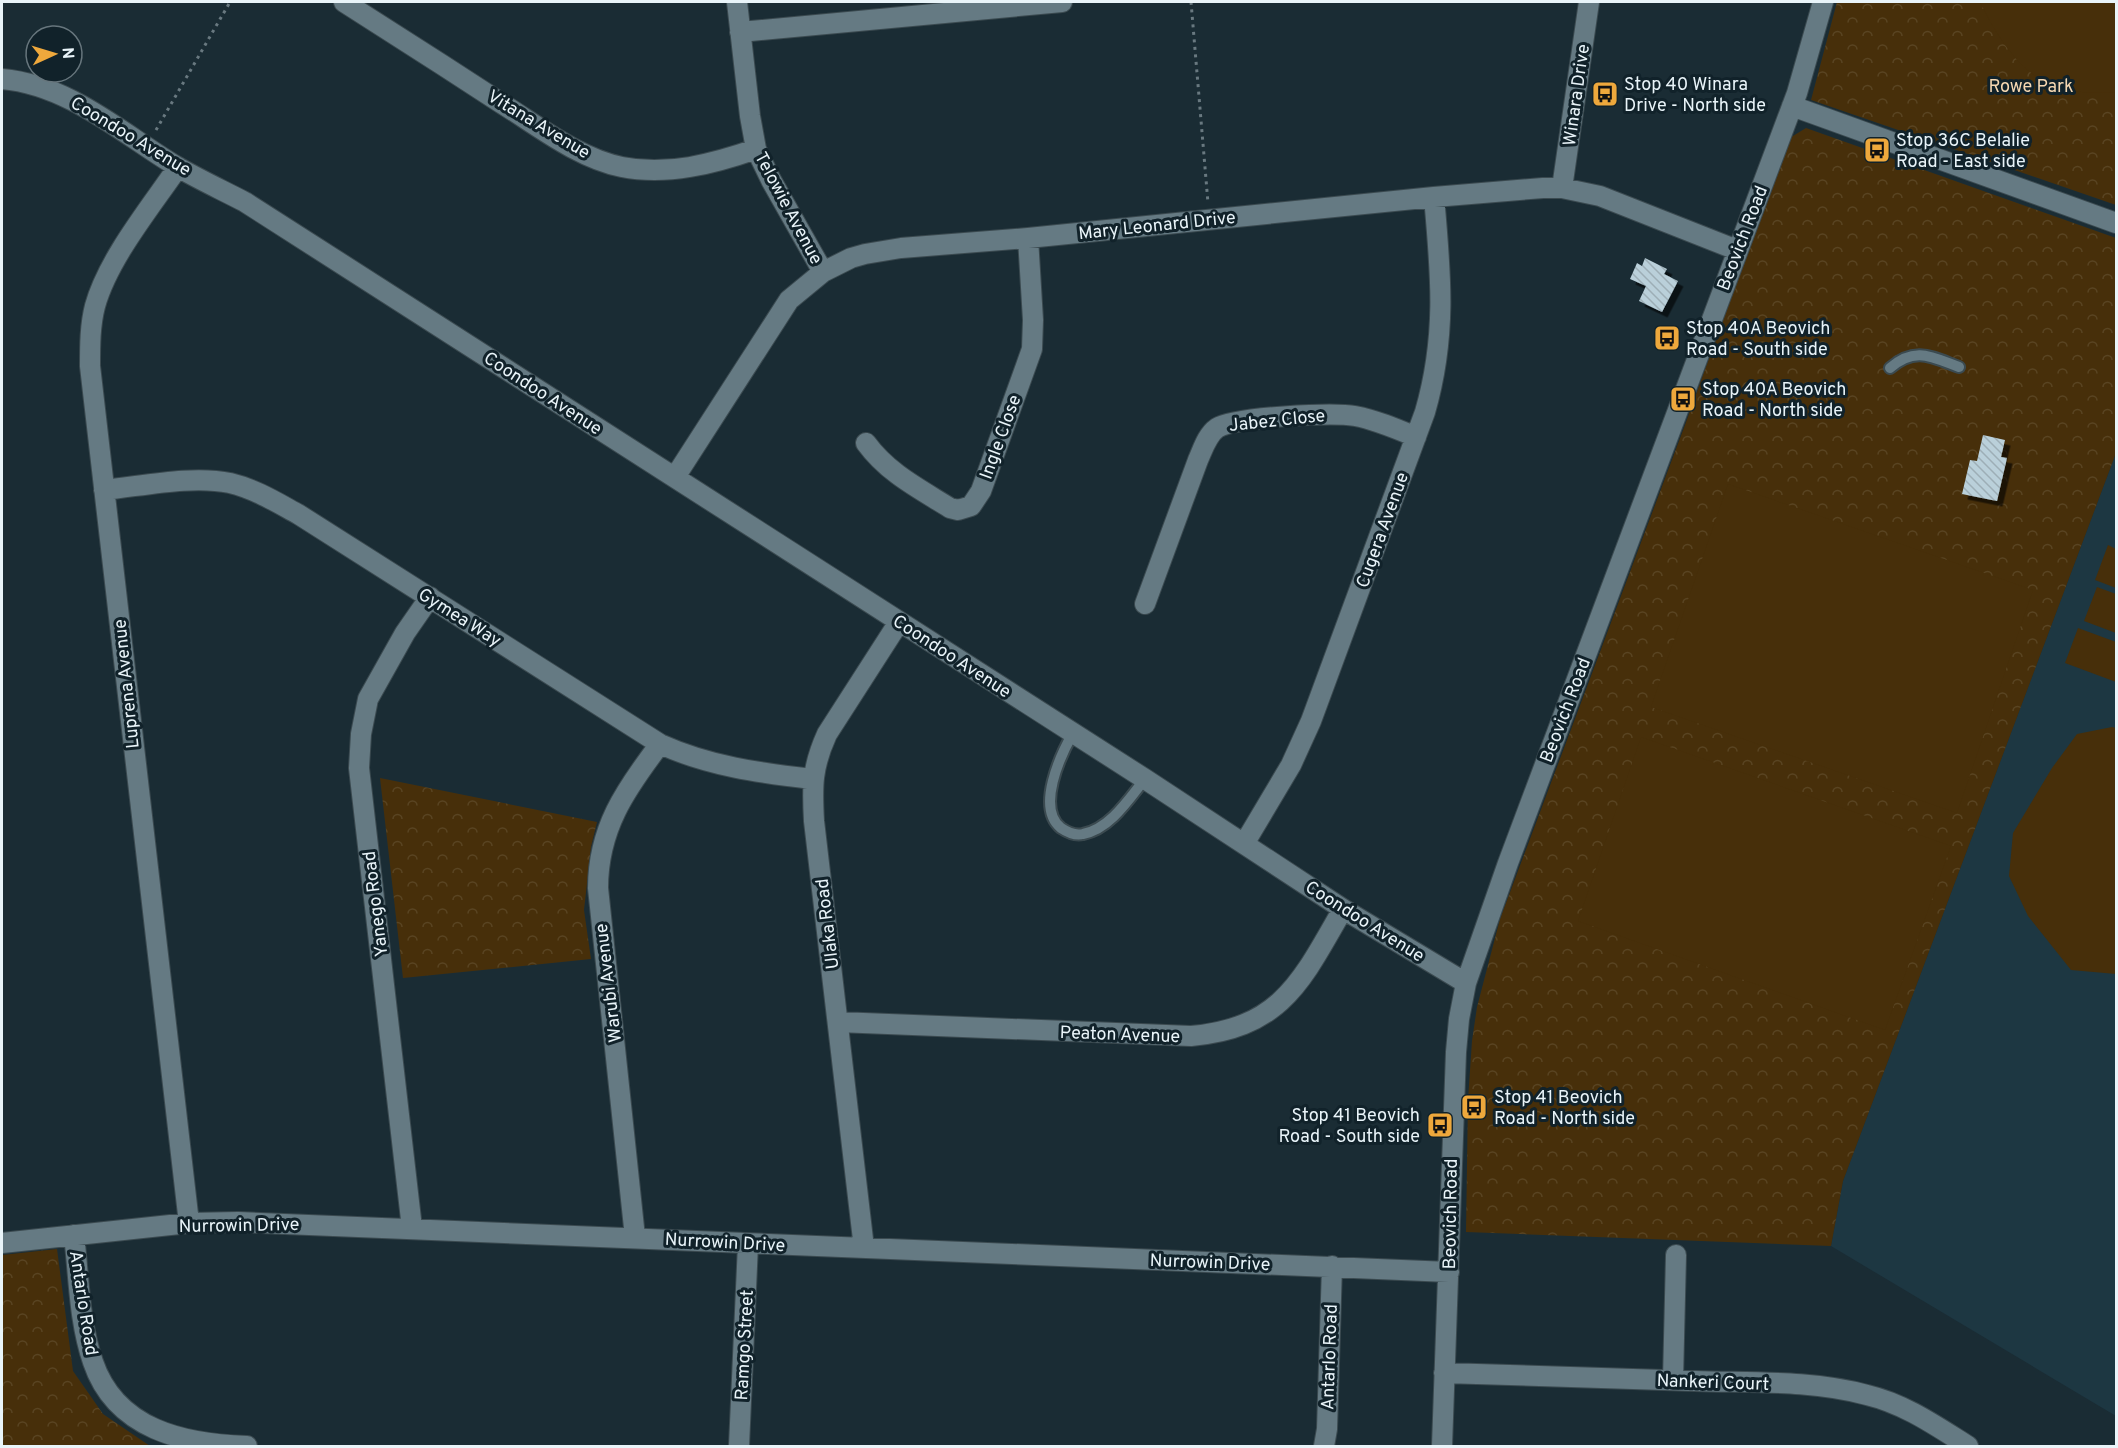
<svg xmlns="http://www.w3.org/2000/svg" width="2118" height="1448" viewBox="0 0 2118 1448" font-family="Overpass,sans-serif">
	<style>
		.built { fill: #1d3742 }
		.park { fill: url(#park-crowns) }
		.pitch { fill: #472f0a }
		.building { fill: url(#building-back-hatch); filter: url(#shadow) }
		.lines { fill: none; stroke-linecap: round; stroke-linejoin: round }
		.lane-casing { stroke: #3b4a50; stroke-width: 14 }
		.street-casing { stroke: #3b4a50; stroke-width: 22 }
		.path { stroke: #697980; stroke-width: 3; stroke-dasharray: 3 4.5; stroke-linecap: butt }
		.lane { stroke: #657a83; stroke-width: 10 }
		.street { stroke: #657a83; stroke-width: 20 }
		.labels { text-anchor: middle; stroke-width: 6; stroke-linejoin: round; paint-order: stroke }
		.poi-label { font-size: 18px; fill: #e9f4f9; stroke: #11222a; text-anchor: start }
		.park-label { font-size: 18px; fill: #f6d8b2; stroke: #11222a }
		.street-label { font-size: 18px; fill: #e9f4f9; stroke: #11222a }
	</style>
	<defs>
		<pattern id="park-crowns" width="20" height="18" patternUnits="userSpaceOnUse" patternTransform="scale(1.5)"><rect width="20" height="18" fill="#472f0a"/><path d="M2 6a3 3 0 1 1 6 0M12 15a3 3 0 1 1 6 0" fill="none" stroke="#594422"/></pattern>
		<pattern id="building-back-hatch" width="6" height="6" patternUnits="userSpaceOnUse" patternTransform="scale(1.5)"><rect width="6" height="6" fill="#bad0da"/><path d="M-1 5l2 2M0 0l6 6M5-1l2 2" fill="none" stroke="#9daeb6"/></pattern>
		<filter id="shadow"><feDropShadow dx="5.5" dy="5.5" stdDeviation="0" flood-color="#0009"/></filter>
	</defs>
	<rect width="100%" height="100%" fill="#1a2c34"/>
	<path class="built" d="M2116,453V1416L1831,1246L1843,1181Z"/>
	<path class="park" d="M1837,2H2116V205L1811,100Z
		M1806,128L2116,238V453L1843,1181L1831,1246L1466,1232L1468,1100L1472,1041L1477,1007L1500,919L1685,425L1788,139Z
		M380,778L597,822L591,847L584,910L591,959L403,978Z
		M57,1249L73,1371L103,1414L150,1446H2V1255Z"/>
	<path class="pitch" d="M1980,2H2116V93C2101,92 2084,93 2070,91C2024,82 1999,40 1980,2Z
		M1728,484L2033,590L1957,813L1651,707Z
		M2108,545L2116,549V588L2095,580Z
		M2097,587L2116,594V633L2084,621Z
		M2078,628L2116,642V682L2065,663Z
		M2112,727L2116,728V974L2071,970L2028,916L2009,876L2013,833L2052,768L2077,734Z
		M1641,737L1951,846L1885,1030L1578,921Z"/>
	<path class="building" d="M1645,258L1667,269L1664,274L1678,281L1662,312L1639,301L1646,286L1630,279L1637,263L1642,266Z
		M1983,435L2005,440L2001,457L2007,458L1997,501L1962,494L1970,460L1977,461Z"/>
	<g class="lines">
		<defs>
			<path id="lane" d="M1890,368C1915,346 1932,357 1959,367
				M1073,733C1060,756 1036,808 1061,828C1067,832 1075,836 1083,834C1110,829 1129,799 1145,779"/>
			<path id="street" d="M344,2C396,35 449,69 501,103C538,126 578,158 622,167C667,176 713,164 756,149
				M737,2L750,116L756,149L771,180L823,272
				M740,32L1062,2
				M2,79C69,85 120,132 176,166C198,179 222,190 245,202L1145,779L1343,909L1466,983
				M1792,106L2116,223
				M178,167C150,208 108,259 95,306C90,325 90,346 90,366L189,1223
				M1562,188L1589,2
				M866,443C888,473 918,488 950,508L958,510L971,506L981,491L1032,349L1033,320L1028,238
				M675,477L789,300L823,272L851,258L865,254L901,248L1028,238L1434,197L1543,188H1562L1600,196L1737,250
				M104,490C143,486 192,475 230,483C255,489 276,502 298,514L660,744C709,766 759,773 812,779
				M1145,604L1198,460C1203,449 1207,435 1217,428C1234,417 1333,412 1355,416C1376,420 1397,429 1416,437
				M1244,844L1291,765L1311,721L1425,412C1447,336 1441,274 1434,197
				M838,1022L1191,1036C1282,1028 1302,980 1343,909
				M412,1228L359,768L361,734L368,699L405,633L430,597
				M74,1235C79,1277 79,1322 93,1362C116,1430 184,1444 247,1446
				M635,1237L598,888C598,829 625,790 660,744
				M2,1243L189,1223L238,1222L1449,1272
				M864,1248L814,821C812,786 812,767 827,734L899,622
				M1444,1373C1528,1376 1612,1378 1695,1381C1752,1383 1812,1380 1867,1395C1905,1404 1936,1426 1968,1446
				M1673,1380L1676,1255
				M739,1446L748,1244
				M1324,1446L1327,1429L1332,1266
				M1442,1446L1456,1052L1459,1019L1466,983L1508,863L1797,93L1823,2"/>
		</defs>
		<use href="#lane" class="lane-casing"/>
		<use href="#street" class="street-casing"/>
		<path class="path" d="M1191,2L1208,203
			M156,130L230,2"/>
		<use href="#lane" class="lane"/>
		<use href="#street" class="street"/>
	</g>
	<defs>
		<symbol id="bus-square" viewBox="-11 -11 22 22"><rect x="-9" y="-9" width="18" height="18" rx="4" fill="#eea83c" stroke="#11222a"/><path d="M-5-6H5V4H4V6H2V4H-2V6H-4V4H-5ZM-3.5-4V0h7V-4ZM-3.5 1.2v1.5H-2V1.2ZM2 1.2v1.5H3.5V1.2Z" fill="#111"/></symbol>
	</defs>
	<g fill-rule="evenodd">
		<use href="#bus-square" x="1590" y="79" width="30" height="30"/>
		<use href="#bus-square" x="1862" y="135" width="30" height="30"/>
		<use href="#bus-square" x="1652" y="323" width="30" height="30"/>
		<use href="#bus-square" x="1668" y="384" width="30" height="30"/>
		<use href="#bus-square" x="1459" y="1092" width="30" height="30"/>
		<use href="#bus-square" x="1425" y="1110" width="30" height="30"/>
	</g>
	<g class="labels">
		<g class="poi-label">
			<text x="1624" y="90">Stop 40 Winara<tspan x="1624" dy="21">Drive - North side</tspan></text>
			<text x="1896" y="146">Stop 36C Belalie<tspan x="1896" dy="21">Road - East side</tspan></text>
			<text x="1686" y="334">Stop 40A Beovich<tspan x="1686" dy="21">Road - South side</tspan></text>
			<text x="1702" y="395">Stop 40A Beovich<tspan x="1702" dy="21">Road - North side</tspan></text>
			<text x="1494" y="1103">Stop 41 Beovich<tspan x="1494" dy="21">Road - North side</tspan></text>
			<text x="1420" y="1121" text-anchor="end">Stop 41 Beovich<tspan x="1420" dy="21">Road - South side</tspan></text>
		</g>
		<g class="park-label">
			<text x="2031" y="92">Rowe Park</text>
		</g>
		<g class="street-label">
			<text transform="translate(1576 95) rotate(-82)" y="6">Winara Drive</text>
			<text transform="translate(539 124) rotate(31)" y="6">Vitana Avenue</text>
			<text transform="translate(131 136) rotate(31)" y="6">Coondoo Avenue</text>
			<text transform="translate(789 208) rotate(62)" y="6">Telowie Avenue</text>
			<text transform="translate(1157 225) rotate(-6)" y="6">Mary Leonard Drive</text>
			<text transform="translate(1742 238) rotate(-69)" y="6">Beovich Road</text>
			<text transform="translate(543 393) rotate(33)" y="6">Coondoo Avenue</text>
			<text transform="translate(1277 420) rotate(-6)" y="6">Jabez Close</text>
			<text transform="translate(1000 437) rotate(-70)" y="6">Ingle Close</text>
			<text transform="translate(1382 530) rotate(-70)" y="6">Cugera Avenue</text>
			<text transform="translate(460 617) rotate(32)" y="6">Gymea Way</text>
			<text transform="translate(952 656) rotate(33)" y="6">Coondoo Avenue</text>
			<text transform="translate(126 684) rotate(-96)" y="6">Luprena Avenue</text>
			<text transform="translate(1565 710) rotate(-69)" y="6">Beovich Road</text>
			<text transform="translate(375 904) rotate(-97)" y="6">Yanego Road</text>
			<text transform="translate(1365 921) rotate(32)" y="6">Coondoo Avenue</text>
			<text transform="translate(827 924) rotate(-97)" y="6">Ulaka Road</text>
			<text transform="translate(608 983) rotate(-97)" y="6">Warubi Avenue</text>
			<text transform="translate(1120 1034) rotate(2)" y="6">Peaton Avenue</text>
			<text transform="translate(1450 1214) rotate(-89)" y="6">Beovich Road</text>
			<text transform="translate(239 1225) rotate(-1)" y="6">Nurrowin Drive</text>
			<text transform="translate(725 1242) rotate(3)" y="6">Nurrowin Drive</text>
			<text transform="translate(1210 1262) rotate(2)" y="6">Nurrowin Drive</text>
			<text transform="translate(84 1303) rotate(81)" y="6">Antarlo Road</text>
			<text transform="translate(744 1345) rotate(-87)" y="6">Ramgo Street</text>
			<text transform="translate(1329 1357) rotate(-88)" y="6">Antarlo Road</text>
			<text transform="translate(1713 1382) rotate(2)" y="6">Nankeri Court</text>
		</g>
	</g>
	<rect width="2118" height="1448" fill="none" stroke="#e9f4f9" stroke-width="6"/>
	<g transform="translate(54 54) rotate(86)"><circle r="28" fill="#11222a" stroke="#67767d" stroke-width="1.5"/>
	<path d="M0-4.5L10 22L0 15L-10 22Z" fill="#eea83c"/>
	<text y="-9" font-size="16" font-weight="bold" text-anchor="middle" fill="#e9f4f9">N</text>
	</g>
</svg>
